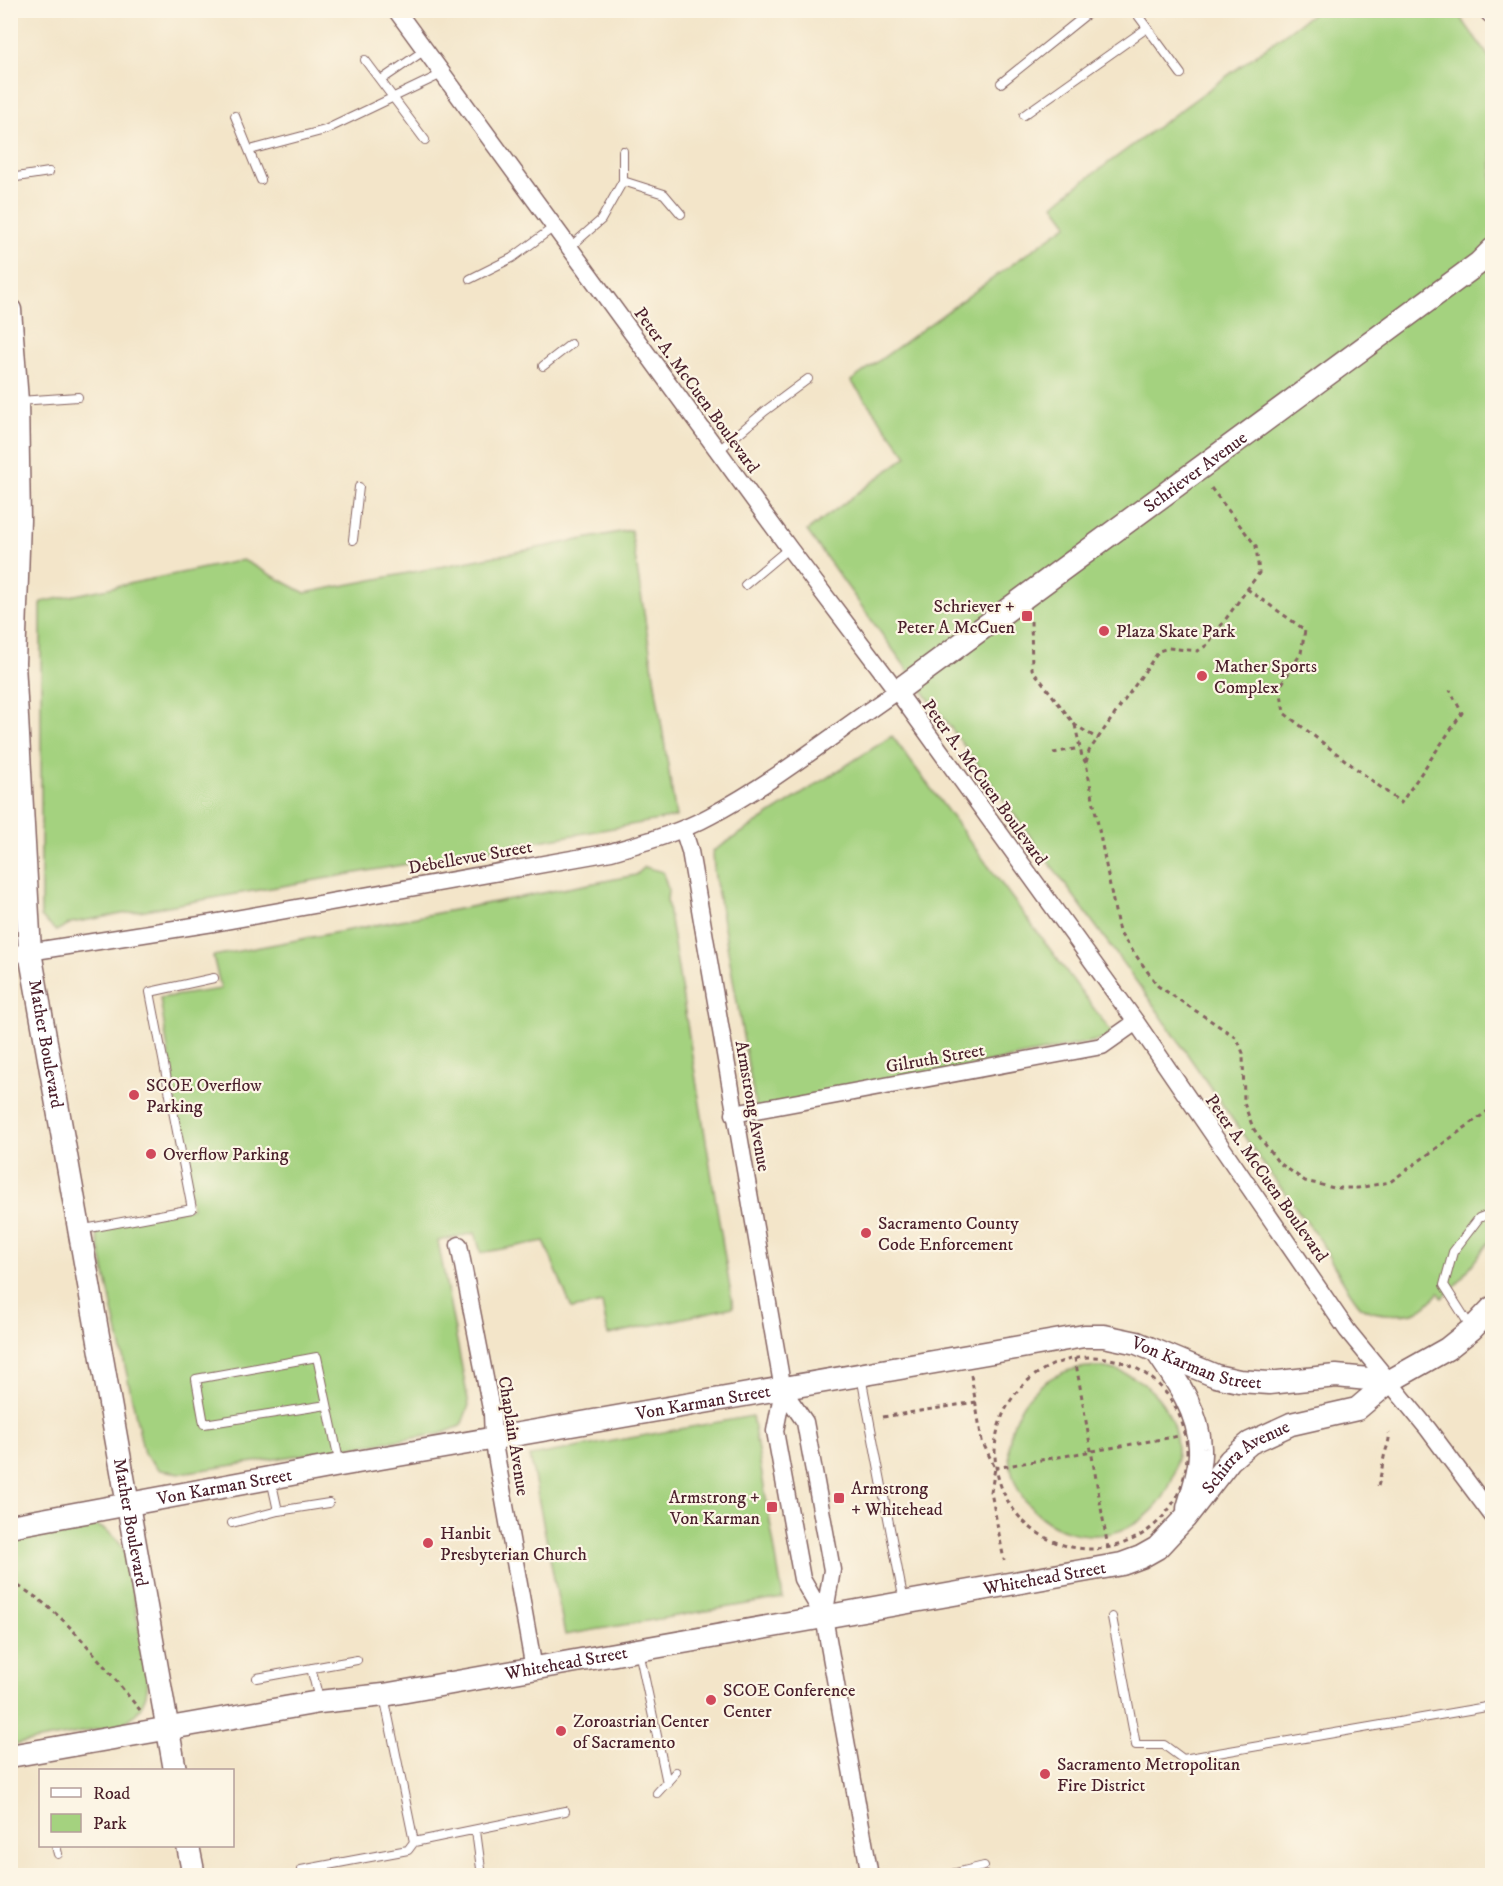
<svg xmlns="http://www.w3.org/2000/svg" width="1503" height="1886" viewBox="0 0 1503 1886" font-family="'IM FELL DW Pica',serif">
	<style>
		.green { fill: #a4d27f; stroke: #777855; stroke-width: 1.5 }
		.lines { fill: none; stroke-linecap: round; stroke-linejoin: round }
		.lane-casing { stroke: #856462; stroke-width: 10 }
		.street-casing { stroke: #856462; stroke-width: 19 }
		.secondary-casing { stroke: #856462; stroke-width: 25 }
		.path { stroke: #856462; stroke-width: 3; stroke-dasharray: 4.5 4.5; stroke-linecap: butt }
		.lane { stroke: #fff; stroke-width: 8 }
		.street { stroke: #fff; stroke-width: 16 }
		.secondary { stroke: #fff; stroke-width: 22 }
		.poi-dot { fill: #d1495b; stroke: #fcf5e5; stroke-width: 2 }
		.labels { text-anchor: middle; stroke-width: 4.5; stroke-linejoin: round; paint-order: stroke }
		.street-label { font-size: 18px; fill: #4a1f2b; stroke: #fcf5e5 }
		.poi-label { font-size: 18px; fill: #4a1f2b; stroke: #fcf5e5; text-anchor: start }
	</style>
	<rect width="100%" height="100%" fill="#fcf5e5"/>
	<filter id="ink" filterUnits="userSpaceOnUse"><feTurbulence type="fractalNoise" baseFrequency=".0167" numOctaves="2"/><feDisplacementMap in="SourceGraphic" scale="12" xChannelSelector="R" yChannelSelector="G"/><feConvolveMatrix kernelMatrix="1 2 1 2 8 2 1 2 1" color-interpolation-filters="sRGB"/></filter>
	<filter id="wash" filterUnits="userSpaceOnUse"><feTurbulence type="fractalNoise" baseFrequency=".008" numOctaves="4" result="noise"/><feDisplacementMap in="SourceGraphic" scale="24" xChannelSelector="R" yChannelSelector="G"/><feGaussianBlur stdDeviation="1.35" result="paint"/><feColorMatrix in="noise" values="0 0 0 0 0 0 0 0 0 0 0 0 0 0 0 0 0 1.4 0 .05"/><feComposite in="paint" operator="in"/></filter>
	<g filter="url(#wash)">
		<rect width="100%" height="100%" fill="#f3e5c9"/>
		<path class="green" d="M1316,11H1456L1492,61V1238L1455,1287L1442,1298L1439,1292C1433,1299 1427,1307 1418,1311C1408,1317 1374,1315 1363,1308C1355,1303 1325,1252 1321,1241L1266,1168L1152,1003L937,709L933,705L807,531L907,456L851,381L1068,224L1054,205L1074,188Z
			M631,530L676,817L71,923L56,931L41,917V602L243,560L305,593Z
			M892,736L1115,1037L756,1110L714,871L713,851Z
			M645,867L663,872L668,890L667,901L733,1307L608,1335L602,1303L572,1309L544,1241L481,1253L475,1233L438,1241L469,1405L461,1426L440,1434L181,1473L160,1470L144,1454L95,1227L192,1208L160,998L221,989L213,956L636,875Z
			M1009 1451a84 84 0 1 1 168 0a84 84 0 1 1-168 0Z
			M752,1416L783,1598L565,1635L530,1456Z
			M85,1523C105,1526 117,1536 126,1554L148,1676C148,1700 140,1718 116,1726L11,1745V1536Z"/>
	</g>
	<g filter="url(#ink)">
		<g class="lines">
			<defs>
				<path id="lane" d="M1134,10L1181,74
					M365,60L425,140
					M381,80L425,50
					M1001,83L1092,10
					M1024,115L1147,28
					M235,116L261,180
					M250,150L325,130L442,74
					M623,151V181
					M10,178L49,172
					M569,248L601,220L623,181L664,194L681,214
					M470,279L512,258L554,227
					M543,366L571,344
					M19,401L78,397
					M718,451L765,411L808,379
					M353,540L359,487
					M745,585L789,548
					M79,1230L192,1209L150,992L214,978
					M1472,1329L1444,1285L1453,1252L1479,1218L1492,1213
					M861,1376L904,1602
					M327,1405L204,1424L196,1379L317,1357L340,1465
					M271,1479L278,1511
					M232,1523L278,1511L329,1503
					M1112,1617L1136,1745H1164L1183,1759L1492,1706
					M639,1651L667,1783
					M311,1668L319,1699
					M257,1678L357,1660
					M384,1696L414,1842
					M657,1793L676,1772
					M476,1831L482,1876
					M56,1846L58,1854
					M301,1870L408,1850L414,1842L565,1811
					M943,1876L984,1866"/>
				<path id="street" d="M396,10L789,548L897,691L1136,1022L1347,1330L1428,1429L1492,1515
					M683,829L690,851L783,1390L775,1431L802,1579L824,1617L870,1876
					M10,955L213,923L611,852C645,842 679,833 710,816C776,781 835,733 897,691
					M734,1114L1102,1046L1136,1022
					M459,1245L492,1414L493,1438L534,1669
					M783,1390L805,1422L832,1570L824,1617"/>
				<g id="secondary">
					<path d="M1492,10V12"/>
					<path id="s1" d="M10,310L17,401L19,520L14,663L30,952L175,1770"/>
					<path id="s2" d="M897,691L1479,263L1492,250"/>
					<path d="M1157,1352C1177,1381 1199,1412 1200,1448C1201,1467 1193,1490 1188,1508"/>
					<path id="s3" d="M10,1526L340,1465L1084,1336H1104L1137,1343L1216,1376L1239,1381L1269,1383L1336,1376L1390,1381"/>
					<path id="s4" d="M10,1756L319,1702L384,1695L1122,1564L1141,1557L1157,1548L1185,1518L1230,1460L1250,1443L1291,1424L1357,1409L1390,1381L1447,1349L1472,1329L1492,1308"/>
					<path d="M188,1846L194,1876"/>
				</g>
			</defs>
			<use href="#lane" class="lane-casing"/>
			<use href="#street" class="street-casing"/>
			<use href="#secondary" class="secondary-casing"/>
			<path class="path" d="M1211,488L1256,546L1259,573L1207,645L1198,651L1168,648L1159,651L1089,751L1086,763L1119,932L1158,986L1237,1038L1243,1053L1244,1103L1253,1128L1278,1162L1305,1181L1334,1188H1358L1390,1182L1492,1108
				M1247,589L1305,630L1301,653L1280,687L1284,713L1401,803L1462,713L1450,690
				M1031,621L1032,669L1075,725L1098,739
				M1075,725L1082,757L1086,763
				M1053,753L1080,748
				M995 1453a96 96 0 1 1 192 0a96 96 0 1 1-192 0Z
				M1075,1358L1108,1548
				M971,1375L982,1441L995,1468L991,1492L1004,1560
				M883,1417L976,1402
				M995,1468L1179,1436
				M1378,1486C1381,1476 1382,1467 1384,1457C1386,1448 1390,1442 1389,1433
				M10,1582C62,1606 103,1666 140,1710"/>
			<use href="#lane" class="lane"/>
			<use href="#street" class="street"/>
			<use href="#secondary" class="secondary"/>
		</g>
	</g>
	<g class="poi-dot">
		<rect x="1021" y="610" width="12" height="12" rx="3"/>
		<circle cx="1104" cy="631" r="6"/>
		<circle cx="1202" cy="676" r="6"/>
		<circle cx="134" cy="1095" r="6"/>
		<circle cx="151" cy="1154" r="6"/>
		<circle cx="866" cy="1233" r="6"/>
		<rect x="833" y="1492" width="12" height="12" rx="3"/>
		<rect x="766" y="1501" width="12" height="12" rx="3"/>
		<circle cx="428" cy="1543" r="6"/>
		<circle cx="711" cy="1700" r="6"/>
		<circle cx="561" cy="1731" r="6"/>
		<circle cx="1045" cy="1774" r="6"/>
	</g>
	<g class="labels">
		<g class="street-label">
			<text transform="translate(697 390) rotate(54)" y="6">Peter A. McCuen Boulevard</text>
			<text dy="6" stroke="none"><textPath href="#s2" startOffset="370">Schriever Avenue</textPath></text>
			<text transform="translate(985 782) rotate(54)" y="6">Peter A. McCuen Boulevard</text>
			<text transform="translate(470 857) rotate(-10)" y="6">Debellevue Street</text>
			<text dy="6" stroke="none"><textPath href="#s1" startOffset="736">Mather Boulevard</textPath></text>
			<text transform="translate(935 1058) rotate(-10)" y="6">Gilruth Street</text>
			<text transform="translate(753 1106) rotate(80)" y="6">Armstrong Avenue</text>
			<text transform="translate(1267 1178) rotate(55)" y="6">Peter A. McCuen Boulevard</text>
			<text dy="6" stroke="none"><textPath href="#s3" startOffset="1208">Von Karman Street</textPath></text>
			<text dy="6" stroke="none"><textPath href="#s3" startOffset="704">Von Karman Street</textPath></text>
			<text transform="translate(514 1436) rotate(81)" y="6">Chaplain Avenue</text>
			<text dy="6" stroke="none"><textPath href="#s4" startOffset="1296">Schirra Avenue</textPath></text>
			<text dy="6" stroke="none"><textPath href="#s3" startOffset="218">Von Karman Street</textPath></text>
			<text dy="6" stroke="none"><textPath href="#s1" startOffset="1222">Mather Boulevard</textPath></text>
			<text dy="6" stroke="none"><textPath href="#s4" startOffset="1050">Whitehead Street</textPath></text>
			<text dy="6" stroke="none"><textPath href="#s4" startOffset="564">Whitehead Street</textPath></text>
		</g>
		<g class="poi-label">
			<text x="1015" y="612" text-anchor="end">Schriever +<tspan x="1015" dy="21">Peter A McCuen</tspan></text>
			<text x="1116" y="637">Plaza Skate Park</text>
			<text x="1214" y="672">Mather Sports<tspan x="1214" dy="21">Complex</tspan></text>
			<text x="146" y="1091">SCOE Overflow<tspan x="146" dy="21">Parking</tspan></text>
			<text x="163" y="1160">Overflow Parking</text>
			<text x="878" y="1229">Sacramento County<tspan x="878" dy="21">Code Enforcement</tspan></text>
			<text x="851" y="1494">Armstrong<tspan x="851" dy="21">+ Whitehead</tspan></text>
			<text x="760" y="1503" text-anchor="end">Armstrong +<tspan x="760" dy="21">Von Karman</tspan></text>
			<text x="440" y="1539">Hanbit<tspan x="440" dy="21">Presbyterian Church</tspan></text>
			<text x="723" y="1696">SCOE Conference<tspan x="723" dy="21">Center</tspan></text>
			<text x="573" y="1727">Zoroastrian Center<tspan x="573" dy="21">of Sacramento</tspan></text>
			<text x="1057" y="1770">Sacramento Metropolitan<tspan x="1057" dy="21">Fire District</tspan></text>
		</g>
	</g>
	<rect width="1503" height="1886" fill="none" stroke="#fcf5e5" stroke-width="36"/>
	<rect x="39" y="1769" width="195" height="78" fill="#fcf5e5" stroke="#b59f9b" stroke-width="1.5"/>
	<rect x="51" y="1788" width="30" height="9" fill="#ffffff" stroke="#b59f9b" stroke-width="1.5"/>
	<text x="93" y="1799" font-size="18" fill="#4a1f2b">Road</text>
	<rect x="51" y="1814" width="30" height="18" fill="#a4d27f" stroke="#b59f9b" stroke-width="1.5"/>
	<text x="93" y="1829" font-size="18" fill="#4a1f2b">Park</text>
</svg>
